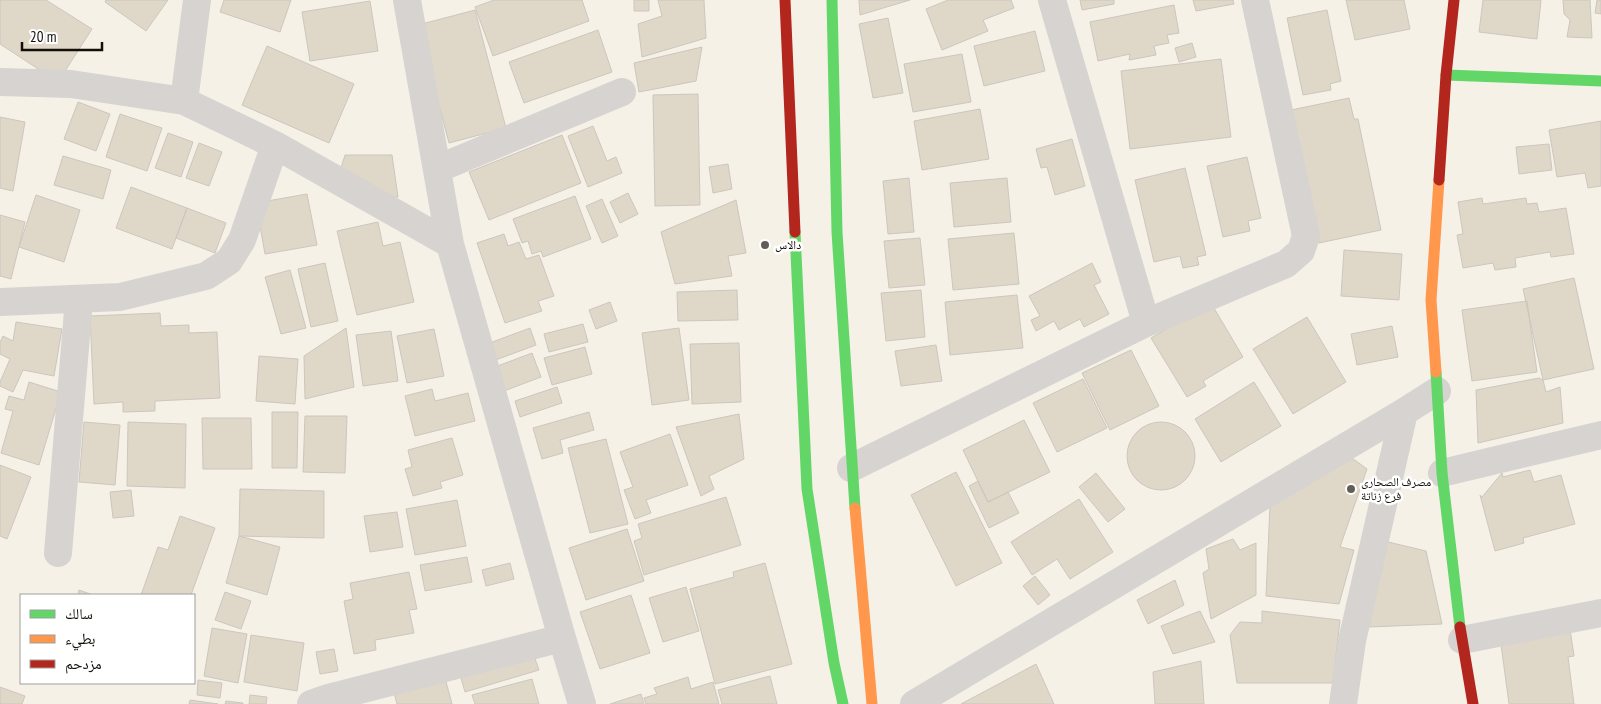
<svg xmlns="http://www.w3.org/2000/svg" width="1601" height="704" viewBox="0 0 1601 704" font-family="'PT Sans Narrow','Noto Naskh Arabic',sans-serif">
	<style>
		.building { fill: #dfd7c7; stroke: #cbc7bf }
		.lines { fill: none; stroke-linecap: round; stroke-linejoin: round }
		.street { stroke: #d6d3d1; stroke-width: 28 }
		.fast { stroke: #63d668; stroke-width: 11 }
		.slow { stroke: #ff974d; stroke-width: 11 }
		.jam { stroke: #b3261e; stroke-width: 11 }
		.poi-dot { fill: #625e57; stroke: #fff; stroke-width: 2 }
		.labels { text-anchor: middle; stroke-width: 5; stroke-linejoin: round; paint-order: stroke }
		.poi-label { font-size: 12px; fill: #120f09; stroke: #fff; text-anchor: start }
	</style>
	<rect width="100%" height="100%" fill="#f6f1e7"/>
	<path class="building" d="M0,0H46L92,29L58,82L0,44Z
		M106,0H168L146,31L105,2Z
		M224,0H291L280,32L220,12Z
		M494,0H582L589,21L493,56L475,7Z
		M634,0H649V11H634Z
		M658,0H704L706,38L642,57L638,24L662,16Z
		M859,0H910L860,15Z
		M948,0H1011L1014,8L983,20L988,31L942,50L926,9Z
		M1080,0H1114V4L1082,10Z
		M1193,0H1233L1234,4L1196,11Z
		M1346,0H1404L1410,29L1355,40Z
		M1483,0H1541L1537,39L1479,32Z
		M1563,0H1590L1592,38L1567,37L1570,20L1564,14Z
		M1597,0H1601V14L1595,13Z
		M370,1L378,51L310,61L302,12Z
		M1174,5L1179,33L1167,35L1169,43L1154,46L1156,55L1129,60L1130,54L1098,61L1090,22Z
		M475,10L506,128L449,143L418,25Z
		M1327,10L1341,81L1330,84L1331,90L1303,95L1287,18Z
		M888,18L903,93L873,98L859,24Z
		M598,30L612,72L524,103L509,62Z
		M1035,31L1045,71L984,86L974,46Z
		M1192,43L1196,57L1179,62L1175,48Z
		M267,46L354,84L329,143L242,105Z
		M702,47L696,81L639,92L634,63Z
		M962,54L971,102L913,112L904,64Z
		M1221,59L1231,137L1130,149L1121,71Z
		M698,94L700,205L655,206L653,95Z
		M1349,98L1354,119H1358L1381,230L1319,243L1291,110Z
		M78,102L110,114L96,151L64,139Z
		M980,109L989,159L922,170L914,121Z
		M120,114L162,128L147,171L106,157Z
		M0,117L25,122L13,191L0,188Z
		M1601,121V186L1588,188L1585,173L1557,177L1549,130Z
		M593,126L607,161L616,157L622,173L588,187L568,136Z
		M168,133L193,142L181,177L155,168Z
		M562,135L581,183L489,220L469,172Z
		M1072,139L1085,186L1055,195L1047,167L1041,168L1036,149Z
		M199,143L222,152L209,186L186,178Z
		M1549,144L1552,170L1519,174L1516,147Z
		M345,155H392L398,197H374L340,171Z
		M63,156L111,170L103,199L54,185Z
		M1247,157L1261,218L1248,221L1250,231L1223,237L1207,166Z
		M728,164L732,189L713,193L709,167Z
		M1185,168L1206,255L1197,257L1199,265L1183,268L1180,256L1154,262L1135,180Z
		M909,178L914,232L888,234L883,181Z
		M1007,178L1011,222L954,227L950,183Z
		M131,187L187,208L172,249L116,228Z
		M628,193L638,214L620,223L610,202Z
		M307,194L317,245L265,254L256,203Z
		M36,195L80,210L64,262L19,247Z
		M575,196L591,239L543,257L541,251L532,254L528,241L522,243L513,219Z
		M1482,198L1483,204L1526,198L1527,204L1537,203L1539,212L1566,208L1574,254L1551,257L1550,252L1515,258L1516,267L1495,270L1493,263L1463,268L1457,235L1463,234L1458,202Z
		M602,199L618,236L602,243L586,206Z
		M736,200L746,253L728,256L732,276L675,284L661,232Z
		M187,208L226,223L215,253L176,238Z
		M0,215L25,222L11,279L0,276Z
		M378,222L383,246L400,242L414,302L357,315L337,231Z
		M1014,233L1019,284L953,290L948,239Z
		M504,234L508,246L519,242L526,259L539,255L554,296L538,301L542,311L505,323L477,243Z
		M920,238L925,285L889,288L884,241Z
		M1344,250L1402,254L1399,300L1341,296Z
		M325,263L338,321L311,327L298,269Z
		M1092,263L1101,282L1094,285L1109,314L1084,327L1080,319L1059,330L1054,321L1036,331L1031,320L1040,316L1029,296Z
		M290,270L306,328L281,334L265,277Z
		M1574,278L1594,369L1543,380L1523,289Z
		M737,290L738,320L678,321L677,292Z
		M921,290L925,337L886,341L881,293Z
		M1017,295L1023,348L950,355L945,302Z
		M1527,301L1537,372L1472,381L1462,310Z
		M610,302L617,321L596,329L589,310Z
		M1211,303L1243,357L1203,381L1206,386L1187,397L1151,338Z
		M160,313L161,326L189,325V333L217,332L220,398L155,401V411L123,412V402L94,404L90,316Z
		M1307,317L1346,382L1293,414L1253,349Z
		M16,322L62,329L54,376L23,370L13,392L0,386V382L10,359L0,354V342L3,336L13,341Z
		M583,324L588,342L549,352L544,334Z
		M1392,326L1398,357L1357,365L1351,334Z
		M346,328L354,387L305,399L304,356Z
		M530,328L536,345L493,361L487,344Z
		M679,328L689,400L652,405L642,333Z
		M434,329L444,376L407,383L397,336Z
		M391,331L398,381L363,386L356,335Z
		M739,343L741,402L692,404L690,344Z
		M936,345L942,381L901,386L895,351Z
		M585,347L592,374L552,385L544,358Z
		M1131,350L1159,406L1110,430L1082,373Z
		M532,353L541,377L504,391L495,367Z
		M259,356L298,359L295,404L256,401Z
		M1539,378L1543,380L1546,392L1560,387L1563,423L1478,443L1476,390Z
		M1083,379L1107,428L1057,452L1033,403Z
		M29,382L61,392L39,465L1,453L13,411L5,409L9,396L24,400Z
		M1254,382L1281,426L1221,462L1195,419Z
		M557,387L562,403L520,417L515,401Z
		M432,389L435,401L468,393L475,421L415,436L405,396Z
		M272,412H298L297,468H272Z
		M589,412L594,430L560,440L563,453L542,459L533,428Z
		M739,414L744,459L709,476L714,489L701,496L676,427Z
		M305,416H347L345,473L303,472Z
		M202,418H251L252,469H203Z
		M1024,420L1050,472L988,502L963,450Z
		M1127 456a34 34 0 1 1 68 0a34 34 0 1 1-68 0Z
		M84,422L120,425L115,485L79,482Z
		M128,422L186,424L185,488L127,486Z
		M670,434L688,485L646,500L651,513L635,519L624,490L633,487L620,452Z
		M452,438L463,475L440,482L442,488L413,496L405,469L412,467L408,450Z
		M606,439L628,524L590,533L568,448Z
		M1352,458L1367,469L1340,547L1354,550L1339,604L1266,596L1270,506Z
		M0,465L31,477L7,539L0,536Z
		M1530,470L1534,482L1561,475L1575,524L1523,538L1524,543L1495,551L1480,495L1482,497L1502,473L1503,477Z
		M956,472L1002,563L956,586L911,495Z
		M1096,473L1125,509L1108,522L1079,487Z
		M978,481L988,502L1008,492L1019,513L989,528L969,486Z
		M240,489L324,491V538L239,536Z
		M131,490L134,516L113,518L110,492Z
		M726,497L741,545L644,575L634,541L642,538L638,524Z
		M1079,499L1113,552L1070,579L1057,559L1032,575L1011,542Z
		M457,500L466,546L415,555L406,509Z
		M397,512L403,547L370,552L364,516Z
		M180,516L215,528L191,595H141L158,547L168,550Z
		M627,529L644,581L586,600L569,548Z
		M239,536L280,547L267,595L226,583Z
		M1233,539L1240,550L1256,543V595L1211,619L1203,573L1209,569L1206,549Z
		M1384,541L1426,551L1442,624L1369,627Z
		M467,557L472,582L425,591L420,565Z
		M510,563L514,579L486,586L482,570Z
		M765,563L792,664L715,684L690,589L734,577L733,572Z
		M409,572L417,609L409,610L414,633L375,640L376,650L354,654L344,601L353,599L350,583Z
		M1035,576L1050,595L1038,605L1023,586Z
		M1175,580L1184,605L1148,624L1137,600Z
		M686,587L699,631L663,642L649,598Z
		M79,590L93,595H78Z
		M225,592L251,601L241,629L215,620Z
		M631,595L650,653L600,669L580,612Z
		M1200,611L1215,642L1173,654L1161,626Z
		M1262,611L1340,620L1333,683H1237L1230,635L1240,622L1262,623Z
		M212,628L247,634L238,683L204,676Z
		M1570,629L1574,656L1568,657L1574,704H1509L1500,637Z
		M251,635L304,643L297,691L244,682Z
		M334,649L338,671L320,674L316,652Z
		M532,650L539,670L465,692L459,671Z
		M1201,661L1204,704H1155L1153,672Z
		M1036,664L1054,704H961Z
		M770,676L777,704H722L718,690Z
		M688,677L691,689L713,682L719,704H646L644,698L657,694L654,688Z
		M445,678L452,704H397L394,693Z
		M532,679L539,704H475L472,695Z
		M198,680L222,683L220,698L197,695Z
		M0,687L25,696L22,704H0Z
		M641,694L644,704H610Z
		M250,695L267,697L266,704H249Z
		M190,700L218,704H189Z
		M226,701L243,703V704H225Z"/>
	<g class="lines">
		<path class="street" d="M407,0L450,244L562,638L582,704
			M1052,0L1146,323
			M0,82L71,84L184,101L275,145L450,244
			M184,101L197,0
			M437,169L622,92
			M0,302L120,297L206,276L229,261L242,240L275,145
			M851,468L1146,323L1286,264L1301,251L1306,236L1255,0
			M1442,473L1601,435
			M58,553L79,299
			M1462,640L1601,613
			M311,704L328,698L562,638
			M914,704L1404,412L1437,391
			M1343,704L1352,641L1404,412"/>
		<path class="fast" d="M832,0L837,232L855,508
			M1446,75L1601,81
			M795,232L807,489L834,663L843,704
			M1436,372L1442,473L1460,627"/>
		<path class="slow" d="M1436,372L1431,300L1439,180
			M855,508L872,704"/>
		<path class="jam" d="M785,0L795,232
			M1439,180L1446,75L1454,0
			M1460,627L1473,704"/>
	</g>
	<g class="poi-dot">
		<circle cx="765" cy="245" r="5"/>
		<circle cx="1351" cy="489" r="5"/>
	</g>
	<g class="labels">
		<g class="poi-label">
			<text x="775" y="249">دالاس</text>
			<text x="1361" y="486">مصرف الصحارى<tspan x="1361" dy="14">فرع زناتة</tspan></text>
		</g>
	</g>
	<rect x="20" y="594" width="175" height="90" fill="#ffffff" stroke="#a09f9d"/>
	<rect x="30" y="610" width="25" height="8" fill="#63d668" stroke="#a09f9d"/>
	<text x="65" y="619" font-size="15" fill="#120f09">سالك</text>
	<rect x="30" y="635" width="25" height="8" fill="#ff974d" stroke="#a09f9d"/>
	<text x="65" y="644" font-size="15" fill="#120f09">بطيء</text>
	<rect x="30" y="660" width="25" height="8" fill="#b3261e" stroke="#a09f9d"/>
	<text x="65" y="669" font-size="15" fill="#120f09">مزدحم</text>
	<path d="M22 42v8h80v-8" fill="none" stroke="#120f09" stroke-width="2.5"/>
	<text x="30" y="42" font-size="15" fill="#120f09" stroke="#ffffff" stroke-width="4" paint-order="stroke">20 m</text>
</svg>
